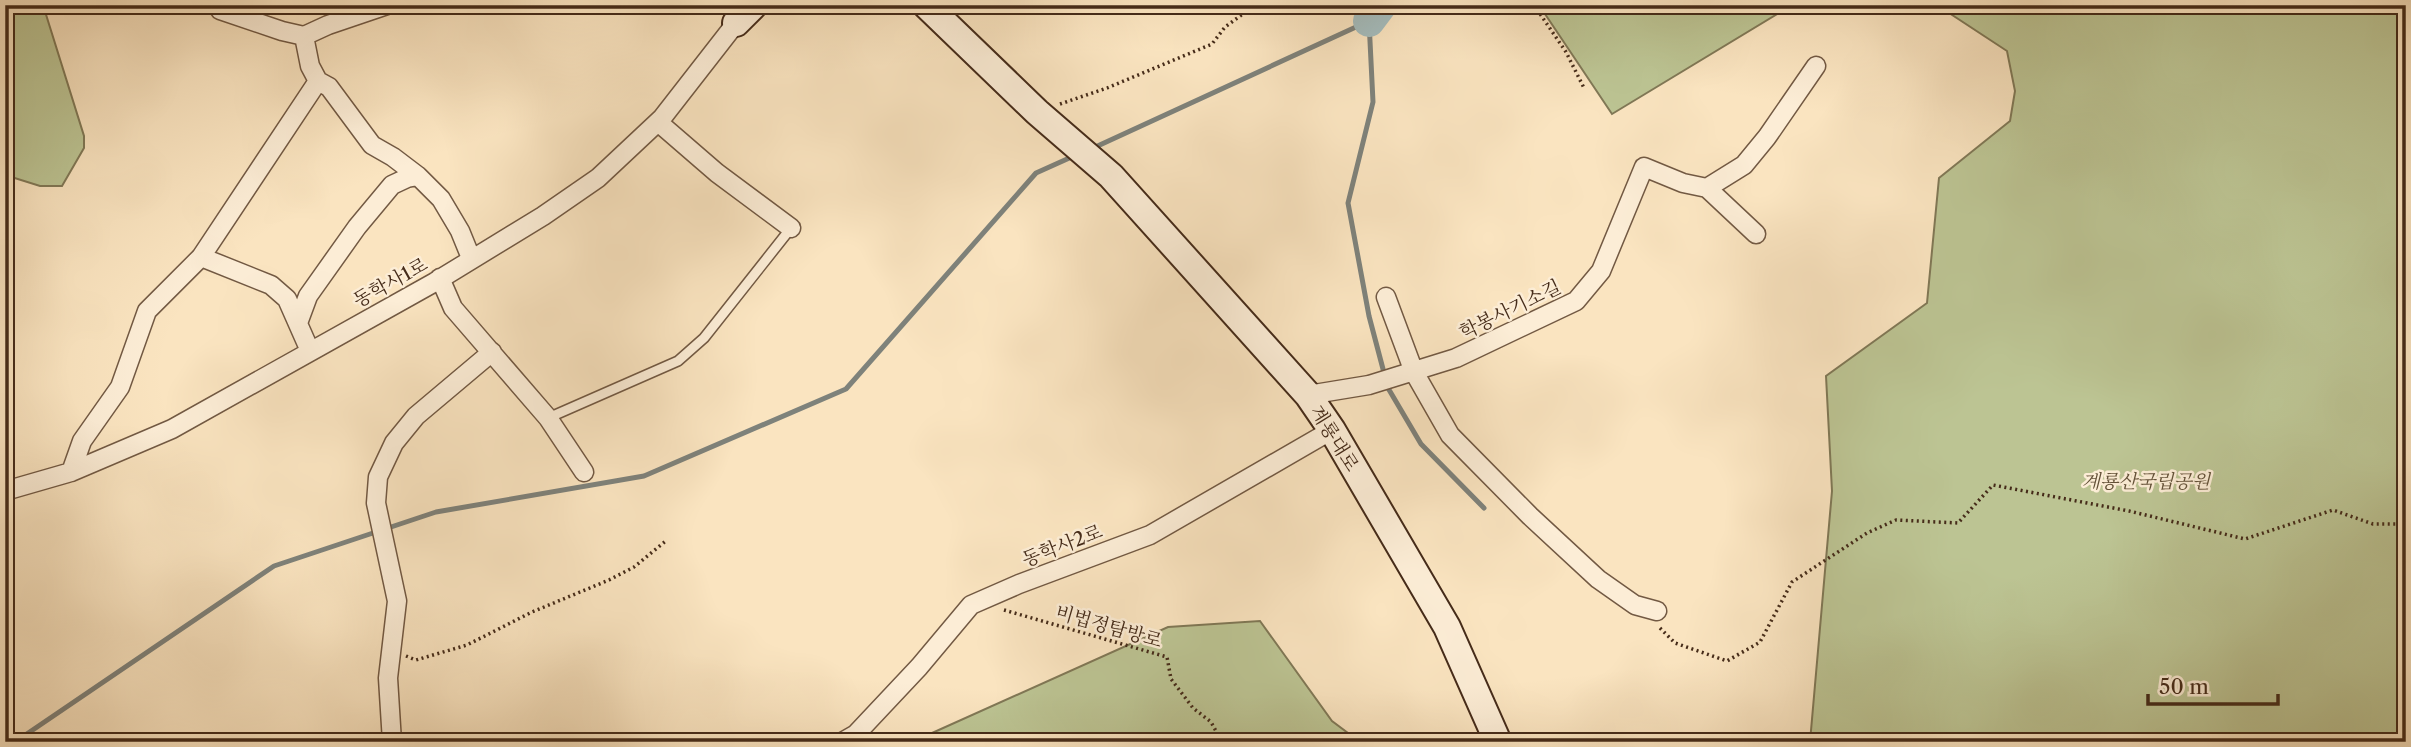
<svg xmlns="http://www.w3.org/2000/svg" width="2411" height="747" viewBox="0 0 2411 747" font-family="'Libre Caslon Text','Noto Serif KR',serif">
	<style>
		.green { fill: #bcc493; stroke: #807856; stroke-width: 2 }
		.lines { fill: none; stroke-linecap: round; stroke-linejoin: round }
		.stream { stroke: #7e827b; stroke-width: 5 }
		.river { stroke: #a4bcbd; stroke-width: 32 }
		.lane-casing { stroke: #725943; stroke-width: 12 }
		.street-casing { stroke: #725943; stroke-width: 21 }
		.secondary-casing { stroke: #452b19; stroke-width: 30 }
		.path { stroke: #452b19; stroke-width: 3.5; stroke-dasharray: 2 3.5; stroke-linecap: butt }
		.lane { stroke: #fcedd6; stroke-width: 9 }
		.street { stroke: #fcedd6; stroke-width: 18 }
		.secondary { stroke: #fcedd6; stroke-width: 26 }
		.labels { text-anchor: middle; stroke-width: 5; stroke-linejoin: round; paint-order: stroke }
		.street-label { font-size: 19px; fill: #452b19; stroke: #fcedd6 }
		.park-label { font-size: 19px; font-style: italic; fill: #635138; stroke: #fcedd6 }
	</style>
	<rect width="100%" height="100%" fill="#fae4c0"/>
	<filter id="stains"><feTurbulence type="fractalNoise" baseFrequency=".00286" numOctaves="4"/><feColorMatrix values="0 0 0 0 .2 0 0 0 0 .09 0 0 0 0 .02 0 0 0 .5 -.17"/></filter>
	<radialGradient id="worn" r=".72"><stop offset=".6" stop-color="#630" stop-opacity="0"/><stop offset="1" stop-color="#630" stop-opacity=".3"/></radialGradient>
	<path class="green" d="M5,5H43L84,136V148L62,186H40L5,175Z
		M1539,5H1860L1779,13L1612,114Z
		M1937,5H2406V742H1810L1832,491L1826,376L1927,303L1939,178L2010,121L2015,91L2007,51Z
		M1260,621L1332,721L1360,742H912L1168,627Z"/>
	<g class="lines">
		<path class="stream" d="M1091,149L1369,21L1373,102L1348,203L1369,316L1388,388L1421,444L1484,508
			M15,742L274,566L436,512L644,476L846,389L1036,173L1076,155"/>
		<path class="river" d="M1369,21L1381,5"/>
		<defs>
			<path id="lane" d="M548,418L678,361L704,338L791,228"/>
			<path id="street" d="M220,10L282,31L304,36L328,25L387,5
				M304,36L310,66L318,81L329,87L372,145L393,157L418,176L441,199L460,231L471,258
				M658,122L717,173L791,228
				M1707,188L1744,165L1767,137L1816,66
				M201,257L271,285L287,299L310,351
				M440,278L453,308L548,418L584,472
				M1386,297L1414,372L1450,435L1530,516L1598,579L1635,605L1657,611
				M298,323L308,296L357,227L392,185L407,178L418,176
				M1308,395L1369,385L1456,358L1576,301L1601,271L1644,167L1683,183L1707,188L1756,234
				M71,472L82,441L120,387L147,311L201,257L318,81
				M5,491L71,472L172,429L435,282L543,216L598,178L662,118L736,23
				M392,742L388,678L397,601L376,503L378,477L394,443L416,416L492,352
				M842,742L856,734L919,667L971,605L1019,584L1150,535L1332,430"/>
			<path id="secondary" d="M926,5L1037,112L1111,176L1308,395L1332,430L1447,627L1498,742
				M736,23L754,5"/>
		</defs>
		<use href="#lane" class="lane-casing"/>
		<use href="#street" class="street-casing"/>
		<use href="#secondary" class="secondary-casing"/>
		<path class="path" d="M1534,5L1566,52L1584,88
			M1060,104L1107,88L1212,44L1225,27L1255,5
			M1004,610L1167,657L1171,679L1193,708L1211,722L1222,742
			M1660,628L1675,643L1727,661L1760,642L1792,582L1867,533L1896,520L1958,523L1993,485L2129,511L2245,539L2333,510L2373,524H2403L2406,520
			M406,656L416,660L467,645L532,612L609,580L634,567L667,540"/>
		<use href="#lane" class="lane"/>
		<use href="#street" class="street"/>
		<use href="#secondary" class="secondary"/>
	</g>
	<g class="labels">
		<g class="street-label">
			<text transform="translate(390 282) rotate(-29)" y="7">동학사1로</text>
			<text transform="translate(1510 309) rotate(-26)" y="7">학봉사기소길</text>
			<text transform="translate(1335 438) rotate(58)" y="7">계룡대로</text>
			<text transform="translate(1062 545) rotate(-21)" y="7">동학사2로</text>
			<text transform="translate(1109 626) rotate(16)" y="7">비법정탐방로</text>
		</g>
		<g class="park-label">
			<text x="2146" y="488">계룡산국립공원</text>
		</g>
	</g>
	<rect width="2411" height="747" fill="none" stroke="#fae4c0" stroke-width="28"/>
	<rect x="7" y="7" width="2397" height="733" fill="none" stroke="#452b19" stroke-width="3.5"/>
	<rect x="14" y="14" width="2383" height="719" fill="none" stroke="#452b19" stroke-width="2"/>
	<path d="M2148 694v10h130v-10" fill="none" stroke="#452b19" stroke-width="3.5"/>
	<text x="2159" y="694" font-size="21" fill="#452b19" stroke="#fcedd6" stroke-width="5" paint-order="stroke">50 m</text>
	<rect width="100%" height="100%" filter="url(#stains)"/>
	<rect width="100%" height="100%" fill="url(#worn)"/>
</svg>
